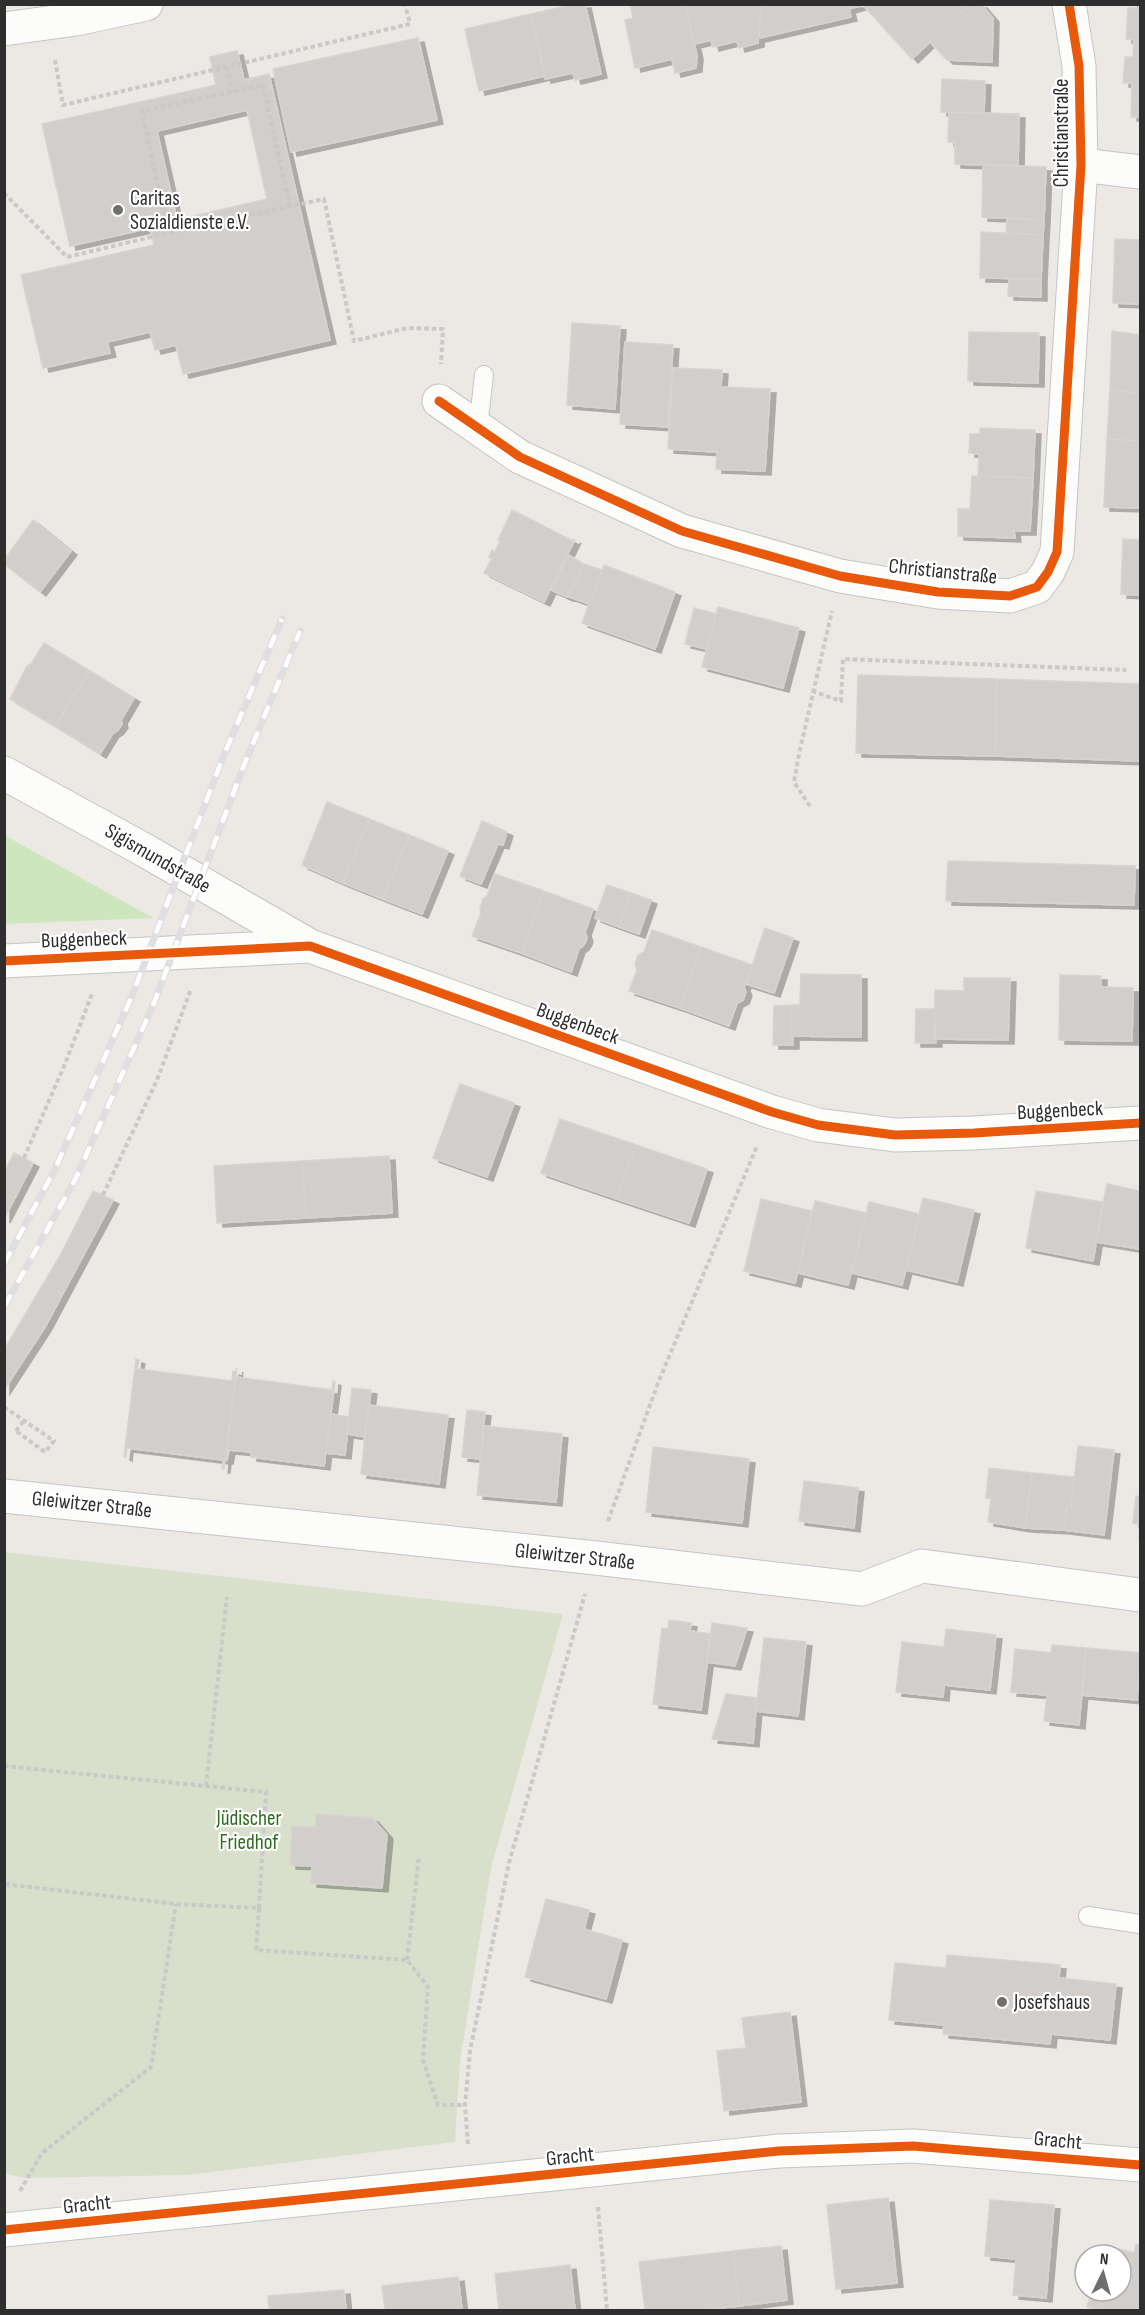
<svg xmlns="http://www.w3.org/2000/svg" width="1145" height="2315" viewBox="0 0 1145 2315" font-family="'Sofia Sans Condensed',sans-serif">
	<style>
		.green { fill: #cee6be }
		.cemetery { fill: #d8e0cc }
		.building { fill: #d1cecb; stroke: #d7d4d0; stroke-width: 1.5; fill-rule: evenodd; filter: url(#shadow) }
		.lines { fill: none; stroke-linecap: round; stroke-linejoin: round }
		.service-casing { stroke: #c5c4c5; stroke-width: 20 }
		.minor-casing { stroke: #c5c4c5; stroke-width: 35 }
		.tertiary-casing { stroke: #c5c4c5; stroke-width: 35 }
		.path { stroke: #c9c9c8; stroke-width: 4; stroke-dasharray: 4.5 3; stroke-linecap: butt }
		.service { stroke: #fcfcfb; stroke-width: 18 }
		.minor { stroke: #fcfcfb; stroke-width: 33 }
		.tertiary { stroke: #fcfcfb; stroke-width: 33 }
		.rail-casing { stroke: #dfdfe1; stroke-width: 7 }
		.rail { stroke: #fff; stroke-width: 4.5; stroke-dasharray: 14; stroke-linecap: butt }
		.path-bridge { stroke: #c9c9c8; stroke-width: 4; stroke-dasharray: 4.5 3; stroke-linecap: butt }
		.cycleway-casing { stroke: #fff; stroke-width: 13 }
		.cycleway { stroke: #e8590c; stroke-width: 9 }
		.poi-dot { fill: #706f6e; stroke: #fff; stroke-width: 2 }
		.labels { text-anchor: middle; stroke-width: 4.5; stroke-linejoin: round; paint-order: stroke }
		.street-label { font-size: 21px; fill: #2e2e2e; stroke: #fff }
		.poi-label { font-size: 21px; fill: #2e2e2e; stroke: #fff; text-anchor: start }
		.park-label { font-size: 21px; fill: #2c6e1b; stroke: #fff }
	</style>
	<defs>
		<filter id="shadow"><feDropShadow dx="6" dy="4" stdDeviation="0" flood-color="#0004"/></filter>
	</defs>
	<rect width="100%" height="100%" fill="#ece8e4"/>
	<path class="green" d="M5,826L6,836L153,918L6,924Z"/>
	<path class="cemetery" d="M4,1552L563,1614L491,1868L460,2061L455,2142L188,2175L26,2178L5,2174Z"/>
	<path class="building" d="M575,4H585L601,74L575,80L573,73L545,79L531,14Z
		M630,4H685L697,55L696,68L675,73L672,59L635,68L625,20L633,18Z
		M685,4H761L758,43L739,48L737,41L713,47L711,40L694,44Z
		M761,4H970L912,59L863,5L849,9L851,17L759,38Z
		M970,4H981L993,18L992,62L947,60L930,42Z
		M1136,4H1140V117H1131L1132,83H1123L1125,57H1133L1134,39H1126L1128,8H1136Z
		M531,14L545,76L479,91L465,29Z
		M418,38L437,120L291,152L273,69Z
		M237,51L244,80L269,74L330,340L183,374L176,345L155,350L150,332L107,342L110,353L43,368L21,275L154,245L150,228L70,246L42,124L216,85L210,57ZM247,110L267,199L177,220L157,131Z
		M942,79L985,81L984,113L941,112Z
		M949,112L1019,114L1018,166L955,164V142H948Z
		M983,164L1046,167L1044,220L982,217Z
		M1007,218L1044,220L1043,235L1006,233Z
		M981,232L1043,235L1041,279L980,278Z
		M1115,239L1140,240V304L1113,303Z
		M1009,279H1041V297L1008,296Z
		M572,323L620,326L615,409L567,405Z
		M1112,331L1140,335V393L1110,390Z
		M969,332L1039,333L1038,383L968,381Z
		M625,342L673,345L668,427L620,424Z
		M673,368L722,370L721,387L770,389L765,471L716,469L717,452L668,449Z
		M1110,390L1140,393V441L1107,439Z
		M980,428L1035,430L1033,478L978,476L979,454L969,453L970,434H980Z
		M1107,439L1140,441V508L1104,507Z
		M972,476L1033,478L1030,531H1014L1015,538L958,536V509H970Z
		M512,510L573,541L575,539L544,602L484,573L492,558L489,557L492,550L495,552L500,541L498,540Z
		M33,520L71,551L40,592L4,564V560Z
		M1123,539L1140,540V595L1121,594Z
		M568,555L584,564L567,597L551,590Z
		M584,564L602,570L589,604L567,596Z
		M604,565L675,592L655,649L582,623Z
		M718,607L799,628L783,688L702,667Z
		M694,608L716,614L707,649L685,644Z
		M44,643L90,671L55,726L10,699L27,666L31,664Z
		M90,671L134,698L121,720L122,724L117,731L113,733L100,754L55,726Z
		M858,675L997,679L995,756L856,753Z
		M997,679L1140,684V761L995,756Z
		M327,802L369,819L343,883L302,865Z
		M369,819L409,835L383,899L343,883Z
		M482,821L507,832L503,845L498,844L481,884L460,876Z
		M409,835L448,851L422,914L383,899Z
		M948,861L1135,866L1134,905L946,901Z
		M495,874L544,891L521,953L472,936L481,913L480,909L483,899L487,896Z
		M607,885L631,893L619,927L595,918Z
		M544,891L593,909L585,932L587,937L586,941L583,946L579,949L571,972L521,953Z
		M631,893L651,900L639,934L619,927Z
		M765,928L793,938L774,993L746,984Z
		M652,930L701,947L680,1008L629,991L637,970L635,965L638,955L644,952Z
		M701,947L752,965L744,987L746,992L743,1000L737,1003L729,1026L680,1008Z
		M801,974L861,975V1037L791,1036L792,1005H800Z
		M1060,975L1101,976V987L1133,988L1132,1041L1059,1040Z
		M964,978H1010L1008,1040L934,1039L935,990L964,991Z
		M792,1005L791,1036H793V1045H773L774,1006Z
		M916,1009H934L936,1043H915Z
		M460,1084L514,1103L487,1177L433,1158Z
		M560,1119L636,1145L617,1199L541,1173Z
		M636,1145L707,1169L689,1223L617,1199Z
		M14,1153L33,1163L4,1219V1172Z
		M389,1156L392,1213L306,1218L302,1161Z
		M302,1161L306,1218L217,1223L214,1166Z
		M1107,1184L1140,1191V1249L1096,1242Z
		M93,1191L113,1200L45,1327L4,1390V1350L61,1254Z
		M1036,1191L1103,1202L1093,1261L1026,1248Z
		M923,1198L974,1210L957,1282L906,1270Z
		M761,1199L812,1211L795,1283L744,1271Z
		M815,1201L866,1213L848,1285L798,1273Z
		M869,1202L920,1214L902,1285L852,1273Z
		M136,1359L139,1360L137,1369L232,1381L233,1371L236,1372L224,1469H222L223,1460L127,1448L126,1457L124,1456Z
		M237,1368L236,1377L332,1390L333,1381L335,1382L324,1466L251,1457V1452L229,1450L227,1460H226Z
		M352,1388L371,1390L365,1437L347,1434Z
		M368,1405L448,1415L439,1484L361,1474Z
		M467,1410L485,1412L480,1459L462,1457Z
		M331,1414L349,1417L345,1455L326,1453Z
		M484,1426L562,1434L556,1502L477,1495Z
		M1078,1446L1114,1450L1104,1535L1064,1530L1067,1506L1071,1507Z
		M653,1447L749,1459L742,1523L646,1512Z
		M989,1468L1032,1473L1025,1528L988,1522L991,1498H986Z
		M1032,1473L1074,1477L1071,1507L1067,1506L1064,1530L1025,1528Z
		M804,1481L858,1488L854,1528L799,1521Z
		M1136,1496L1140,1497V1538H1139L1140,1524L1133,1523Z
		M669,1620L691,1623L690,1631L711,1634L701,1710L653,1704L662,1628L668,1629Z
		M712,1623L747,1628L735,1666L707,1662Z
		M946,1629L996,1635L990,1690L944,1685L943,1697L896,1692L902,1642L944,1647Z
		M764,1638L806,1642L798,1716L756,1711Z
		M1052,1645L1086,1648L1079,1725L1044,1721L1047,1695L1011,1692L1015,1649L1051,1653Z
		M1086,1648L1140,1653L1137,1700L1082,1695Z
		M726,1694L757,1698L753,1743L712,1739Z
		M316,1814L372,1818L387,1835L382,1888L311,1883L312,1866L290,1865L292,1826L315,1827Z
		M546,1899L589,1910L584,1929L622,1940L606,1999L525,1977Z
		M947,1955L1060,1965L1059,1978L1116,1984L1110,2040L1051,2034L1050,2044L998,2039L943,2034L944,2025L889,2020L895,1963L946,1968Z
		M790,2012L801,2102L724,2111L717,2051L746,2048L742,2018Z
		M888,2198L897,2283L836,2289L827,2205Z
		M990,2200L1054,2205L1046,2298L1013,2295L1016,2259L985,2256Z
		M1136,2244L1140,2246V2303L1138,2310H1100L1087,2307L1092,2291H1121V2255H1102L1105,2245L1134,2253Z
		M781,2246L787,2300L739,2306L733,2251Z
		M733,2251L739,2306L699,2310H645L639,2262Z
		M570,2265L575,2310H499L495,2274Z
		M458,2277L462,2310H385L382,2286Z
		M344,2290L346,2310H269L268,2296Z"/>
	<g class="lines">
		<defs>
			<path id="service" d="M478,428L484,375
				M1088,1916L1140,1924"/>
			<path id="minor" d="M1081,165L1140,172
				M439,401L520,457L682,531L840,576L938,592L1010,596L1037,587L1048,572L1057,552L1081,165L1079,66L1069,4
				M4,773L146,851L310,946
				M4,961L310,946L772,1112L818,1125L895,1135L974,1133L1140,1123
				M4,1496L596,1558L862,1589L922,1566L1140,1595
				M4,2230L779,2151L913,2146L1140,2165"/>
			<path id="tertiary" d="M4,29L76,19L146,4"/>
		</defs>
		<use href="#service" class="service-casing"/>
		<use href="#minor" class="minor-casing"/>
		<use href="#tertiary" class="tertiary-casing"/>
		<path class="path" d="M55,60L63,105L410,24L405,4
			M227,67L232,91
			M4,193L67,257L168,233
			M290,207L263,85L142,111L168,233L324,199L354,341L407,328L443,329L441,364
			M812,691L841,701L843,659L1126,670
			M810,806L794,782L799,754L832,611
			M24,1158L65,1064L92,994
			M103,1195L157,1080L191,989
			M4,1407L54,1441L45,1452L16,1431
			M608,1521L658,1383L757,1146
			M4,1766L266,1792L259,1908L176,1904L4,1884
			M206,1786L227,1597
			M259,1908L256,1950L407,1960L428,1987L423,2060L438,2105H465
			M407,1960L419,1856
			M468,2144L465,2105L470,2051L509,1863L585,1594
			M20,2191L42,2153L151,2067L176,1904
			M598,2207L607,2310"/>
		<use href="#service" class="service"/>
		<use href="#minor" class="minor"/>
		<use href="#tertiary" class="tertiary"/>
		<defs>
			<path id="rail" d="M4,1264L55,1169L132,996L223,757L282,619
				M4,1307L76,1178L154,1003L244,765L300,631"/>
		</defs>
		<use href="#rail" class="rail-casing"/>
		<use href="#rail" class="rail"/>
		<path class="path-bridge" d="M16,1431L25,1419"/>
		<defs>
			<path id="cycleway" d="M439,401L520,457L682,531L840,576L938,592L1010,596L1037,587L1048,572L1057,552L1081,165L1079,66L1069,4
				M4,961L310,946L772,1112L818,1125L895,1135L974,1133L1140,1123
				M4,2230L779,2151L913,2146L1140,2165"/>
		</defs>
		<use href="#cycleway" class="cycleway-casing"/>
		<use href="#cycleway" class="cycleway"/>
	</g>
	<g class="poi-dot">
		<circle cx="118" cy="210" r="6"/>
		<circle cx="1002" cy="2002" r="6"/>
	</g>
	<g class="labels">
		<g class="street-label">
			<text transform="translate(1061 133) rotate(-90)" y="7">Christianstraße</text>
			<text transform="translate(943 571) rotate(6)" y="7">Christianstraße</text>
			<text transform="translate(158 858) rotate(30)" y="7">Sigismundstraße</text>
			<text transform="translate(84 939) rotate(-2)" y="7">Buggenbeck</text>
			<text transform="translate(578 1023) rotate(20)" y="7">Buggenbeck</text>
			<text transform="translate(1060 1110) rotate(-3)" y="7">Buggenbeck</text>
			<text transform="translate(92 1504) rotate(6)" y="7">Gleiwitzer Straße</text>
			<text transform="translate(575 1556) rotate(6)" y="7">Gleiwitzer Straße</text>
			<text transform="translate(1058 2140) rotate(5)" y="7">Gracht</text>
			<text transform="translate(570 2156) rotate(-6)" y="7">Gracht</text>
			<text transform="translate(87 2204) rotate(-6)" y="7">Gracht</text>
		</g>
		<g class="poi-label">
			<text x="130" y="205">Caritas<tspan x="130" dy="24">Sozialdienste e.V.</tspan></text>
			<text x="1014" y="2009">Josefshaus</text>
		</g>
		<g class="park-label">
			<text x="249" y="1825">Jüdischer<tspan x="249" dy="24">Friedhof</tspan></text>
		</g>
	</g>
	<rect width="1145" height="2315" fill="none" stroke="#2e2e2e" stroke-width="12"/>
	<g transform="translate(1103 2273) rotate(5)"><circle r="28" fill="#ffffff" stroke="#ababab" stroke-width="1.5"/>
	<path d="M0-4.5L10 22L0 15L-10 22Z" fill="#706f6e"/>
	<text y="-9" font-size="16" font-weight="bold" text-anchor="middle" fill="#2e2e2e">N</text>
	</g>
</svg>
